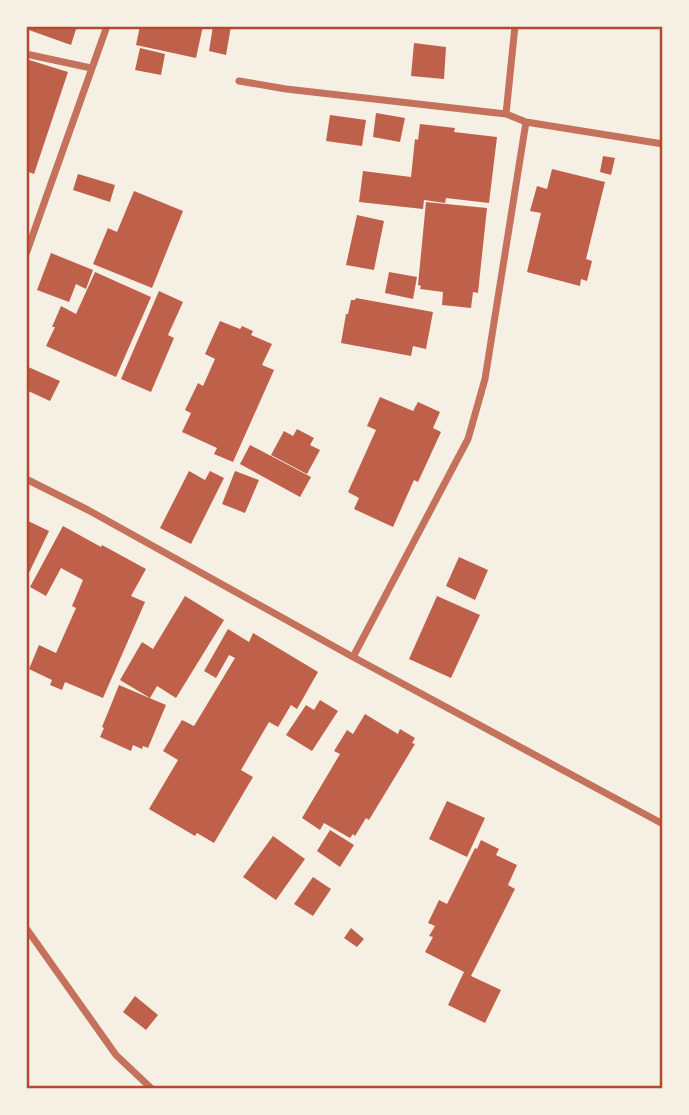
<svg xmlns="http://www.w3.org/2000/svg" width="689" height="1115" viewBox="0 0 689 1115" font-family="'Space Grotesk',sans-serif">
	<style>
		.building { fill: #bf614a }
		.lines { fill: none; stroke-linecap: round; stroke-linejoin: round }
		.minor { stroke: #c5725c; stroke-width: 7 }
		.neatline { fill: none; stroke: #b5482f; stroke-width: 2.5 }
	</style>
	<rect width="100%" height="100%" fill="#f6efe4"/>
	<path class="building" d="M26,26H77L71,45L26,29Z
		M140,26H203L196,58L136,45Z
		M213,26H231L226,55L209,51Z
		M414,43L446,47L444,79L411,76Z
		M140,48L165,54L161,75L135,70Z
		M26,59L68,72L34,174L26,171Z
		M376,113L405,118L400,142L373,137Z
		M330,115L366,120L362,146L326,141Z
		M420,124L455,128L454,132L497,137L489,203L446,198L445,203L424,200L423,209L359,202L363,171L411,177L415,139L418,140Z
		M603,156L615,158L611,175L600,172Z
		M552,169L605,182L586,259L592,261L587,281L581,279L580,286L527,272L541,213L530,211L537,186L547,189Z
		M78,174L115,185L110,202L73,190Z
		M134,191L183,211L152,288L93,264L108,228L117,232Z
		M426,202L487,208L478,293L473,292L471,308L442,305L443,292L420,289L421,286L418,285Z
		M357,215L384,221L374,270L346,265Z
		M51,253L93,270L86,289L76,284L69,302L37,290Z
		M95,272L151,297L116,377L46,346L55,327H52L61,306L76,314Z
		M389,272L417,277L413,299L385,293Z
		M159,291L183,302L168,335L174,338L151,392L121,379Z
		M356,298L433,312L426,349L413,346L411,356L341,343L346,314H348L351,300H355Z
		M220,321L240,329L242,326L253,331L251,335L272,344L262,365L274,370L233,462L214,454L217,448L182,432L191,413L185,410L198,383L203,386L215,359L205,354Z
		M26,366L60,381L50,401L26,390Z
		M380,397L413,411L418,402L440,412L433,428L441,432L418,482L414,480L393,527L354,509L359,498L348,492L376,430L367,426Z
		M297,429L314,438L310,445L320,450L307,474L271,455L284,431L293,436Z
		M250,445L311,477L300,497L240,464Z
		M189,471L205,480L210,471L224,478L191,544L160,528Z
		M235,471L259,480L245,513L222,504Z
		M26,520L49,531L26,579Z
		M63,526L101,547L102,545L146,569L131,596L145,602L103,698L65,682L62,690L50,685L52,680L29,669L39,645L56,653L76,608L72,606L83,580L61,568L46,596L30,587Z
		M459,557L488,570L475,600L446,586Z
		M185,596L224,620L176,698L157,686L150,698L120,680L142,642L153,649Z
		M437,596L480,615L451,678L409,659Z
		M228,629L249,642L253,633L318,672L297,709L291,705L278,727L269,722L241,770L253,777L214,843L197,833L195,836L149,809L178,760L163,751L182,720L194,726L235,658L229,655L216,678L204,671Z
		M119,685L166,705L148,748L143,746L142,749L133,745L131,751L100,737L104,728L102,727Z
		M320,700L338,711L312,751L286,735L306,705L314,710Z
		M365,714L398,734L400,729L415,738L412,743L415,744L369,820L366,818L355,836L353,834L350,838L324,823L320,830L302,818L340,754L334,751L347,730L353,734Z
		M447,801L485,818L467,857L429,839Z
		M330,830L354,845L340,867L317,851Z
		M273,836L305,859L276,900L243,877Z
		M481,840L499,849L496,855L517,865L508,885L515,889L471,976L501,990L485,1023L448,1005L464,972L425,952L433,937L429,936L435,926L428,923L439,900L447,904L475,848L477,849Z
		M313,877L331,889L313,916L294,904Z
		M351,928L364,939L357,947L344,938Z
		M135,996L158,1015L146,1030L123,1012Z"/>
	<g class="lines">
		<path class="minor" d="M515,26L506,114L526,122L663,144
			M26,54L91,68
			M239,81L286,89L506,114
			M26,254L107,26
			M26,479L88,510L353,657L663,824
			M353,657L468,439L485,379L526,122
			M26,928L116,1055L152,1089"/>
	</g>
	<rect width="689" height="1115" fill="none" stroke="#f6efe4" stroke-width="56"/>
	<rect x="28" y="28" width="633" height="1059" class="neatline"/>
</svg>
